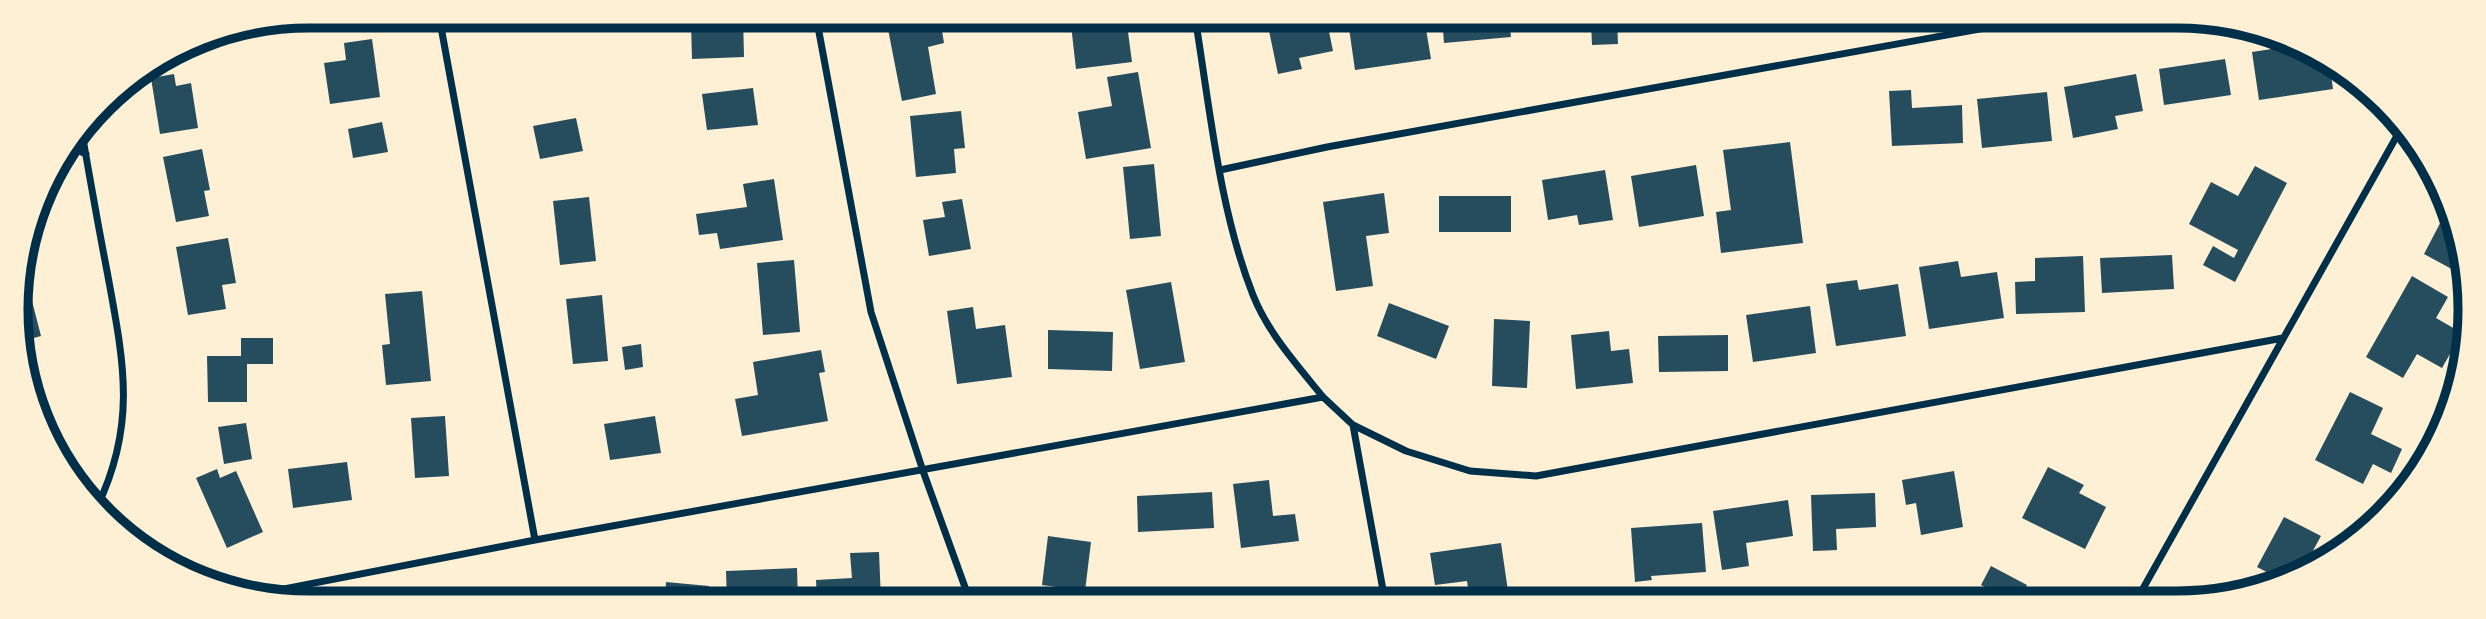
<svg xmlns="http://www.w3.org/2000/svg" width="2486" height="619" viewBox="0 0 2486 619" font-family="'Exo 2',sans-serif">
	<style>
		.building { fill: #264d5e }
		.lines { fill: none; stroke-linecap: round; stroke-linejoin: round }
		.minor { stroke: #003049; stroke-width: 7 }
		.rim { fill: none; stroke: #003049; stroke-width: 9 }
	</style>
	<rect width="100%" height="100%" fill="#fdf0d5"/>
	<path class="building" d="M686,16H743L744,57L692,59L691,23H687Z
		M1096,17H1126L1132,62L1076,69L1071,25L1097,21Z
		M1313,17H1326L1333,51L1299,58L1302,69L1278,74L1268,26Z
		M1424,17L1431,59L1355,70L1349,28Z
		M1442,17H1509L1511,37L1444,43Z
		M1533,17L1617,18L1618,44L1592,45L1591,22L1533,24Z
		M940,19L944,43L928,47L936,94L902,101L888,29Z
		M372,39L380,97L330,104L324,63L346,60L344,43Z
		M2292,46L2293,52L2307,50L2324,55L2329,60L2333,89L2259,100L2252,52Z
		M2225,59L2231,95L2164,105L2159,69Z
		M1138,72L1151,148L1086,159L1078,112L1112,106L1107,77Z
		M174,74L176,86L191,83L198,128L160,134L151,78Z
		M2136,74L2143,111L2115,116L2118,129L2073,138L2064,87Z
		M753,88L758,125L707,130L702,94Z
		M1911,90L1912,108L1962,105L1963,143L1892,146L1889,91Z
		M2047,92L2052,141L1982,148L1977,99Z
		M961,111L965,148L954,149L956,173L916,177L910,116Z
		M576,118L583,151L540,159L533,126Z
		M382,122L388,152L353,158L348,129Z
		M1790,142L1803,243L1721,253L1716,212L1731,210L1723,150Z
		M202,149L210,190L204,191L209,216L176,222L163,157Z
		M1154,164L1161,236L1130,239L1123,167Z
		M1696,165L1704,216L1639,227L1631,176Z
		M2255,166L2287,183L2235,282L2203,265L2213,246L2234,258L2238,250L2189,224L2211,182L2238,196Z
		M1605,170L1613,220L1579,225L1577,215L1548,220L1542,180Z
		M774,179L783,240L720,249L717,233L699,235L696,214L747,207L743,184Z
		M1384,193L1389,233L1366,236L1373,286L1336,291L1323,202Z
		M1439,196H1511V232H1439Z
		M589,197L596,261L560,265L553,201Z
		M962,199L971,249L929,256L923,220L945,217L942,202Z
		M2448,208L2460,234L2462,267L2459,273L2424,254Z
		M228,238L236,283L222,285L226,309L188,315L176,247Z
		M2172,255L2174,289L2102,293L2100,258Z
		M2083,256L2085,312L2016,314L2015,282L2035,281V258Z
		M794,260L800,332L763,335L757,263Z
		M1958,261L1961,277L1997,272L2004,318L1929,329L1919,267Z
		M23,266L41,336L23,341L16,290Z
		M2412,276L2448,297L2436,318L2462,333L2442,368L2417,354L2403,378L2366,357Z
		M1857,280L1859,290L1898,284L1906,336L1836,346L1826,284Z
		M1171,282L1185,362L1140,369L1126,290Z
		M422,291L431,381L386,385L382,345L390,344L385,294Z
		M602,295L608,361L573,364L566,299Z
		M1389,303L1449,326L1436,359L1377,336Z
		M1810,306L1816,353L1753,362L1746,315Z
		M973,307L976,329L1005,325L1012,377L957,384L947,311Z
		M1494,319L1530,321L1527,388L1492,386Z
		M1048,330L1113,332L1112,371L1048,369Z
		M1609,331L1611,351L1629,349L1633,383L1576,389L1571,335Z
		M1728,335V371L1659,372L1658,336Z
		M241,338H273V364H247V402H208L207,356H241Z
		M641,344L643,367L625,370L622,347Z
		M821,350L825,372L819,373L828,421L742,436L735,399L758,395L753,362Z
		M2350,392L2383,408L2371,434L2402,449L2391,473L2373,464L2363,484L2315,460Z
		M445,416L449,476L415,478L411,418Z
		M655,416L661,453L610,460L604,424Z
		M246,423L252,459L224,464L218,427Z
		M347,462L352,500L293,508L288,469Z
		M2048,467L2084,485L2079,493L2106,507L2085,549L2022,518Z
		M217,469L220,478L236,471L263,532L227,548L196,478Z
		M1954,471L1963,527L1921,535L1916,503L1906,505L1902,480Z
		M1269,480L1273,516L1295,514L1299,541L1241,548L1233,484Z
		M1212,492L1214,528L1138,532L1137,496Z
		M1875,493L1876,527L1836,529L1837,550L1813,551L1811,495Z
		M1788,500L1793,536L1746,543L1749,566L1722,570L1713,511Z
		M2284,517L2321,536L2310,556L2322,562L2306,573L2282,580L2257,567Z
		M1702,523L1706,572L1651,576L1652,580L1635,582L1631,528Z
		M1048,536L1091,542L1085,591L1042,585Z
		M1501,543L1509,598L1470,601L1467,581L1435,585L1430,553Z
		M879,552L881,601H817L816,580L852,578L850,553Z
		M1991,566L2027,585L2019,601H2001L2003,597L1981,585Z
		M797,568L798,601H727L726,571Z
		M666,582L709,586L708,601H665Z
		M2228,585L2243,592L2221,599Z"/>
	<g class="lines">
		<path class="minor" d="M439,16L535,540
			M816,16L871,312L923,471L970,601
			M1195,17C1210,108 1219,209 1253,295C1268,333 1297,365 1323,397
			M82,133C90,179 98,225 107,271C123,359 138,422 97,507
			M71,147L86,154
			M1220,170L1327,147L2041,18
			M1353,425L1385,601
			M253,595L535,540L1323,397L1353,425L1406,451L1470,471L1536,476L2283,338
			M2136,601L2403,125"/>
	</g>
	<path d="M0 0H2486V619H0ZM309 28H2177A281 281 0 0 1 2458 309V310A281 281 0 0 1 2177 591H309A281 281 0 0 1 28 310V309A281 281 0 0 1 309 28Z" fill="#fdf0d5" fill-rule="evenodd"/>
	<path class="rim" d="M309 28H2177A281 281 0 0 1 2458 309V310A281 281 0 0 1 2177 591H309A281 281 0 0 1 28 310V309A281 281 0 0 1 309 28Z"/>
</svg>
